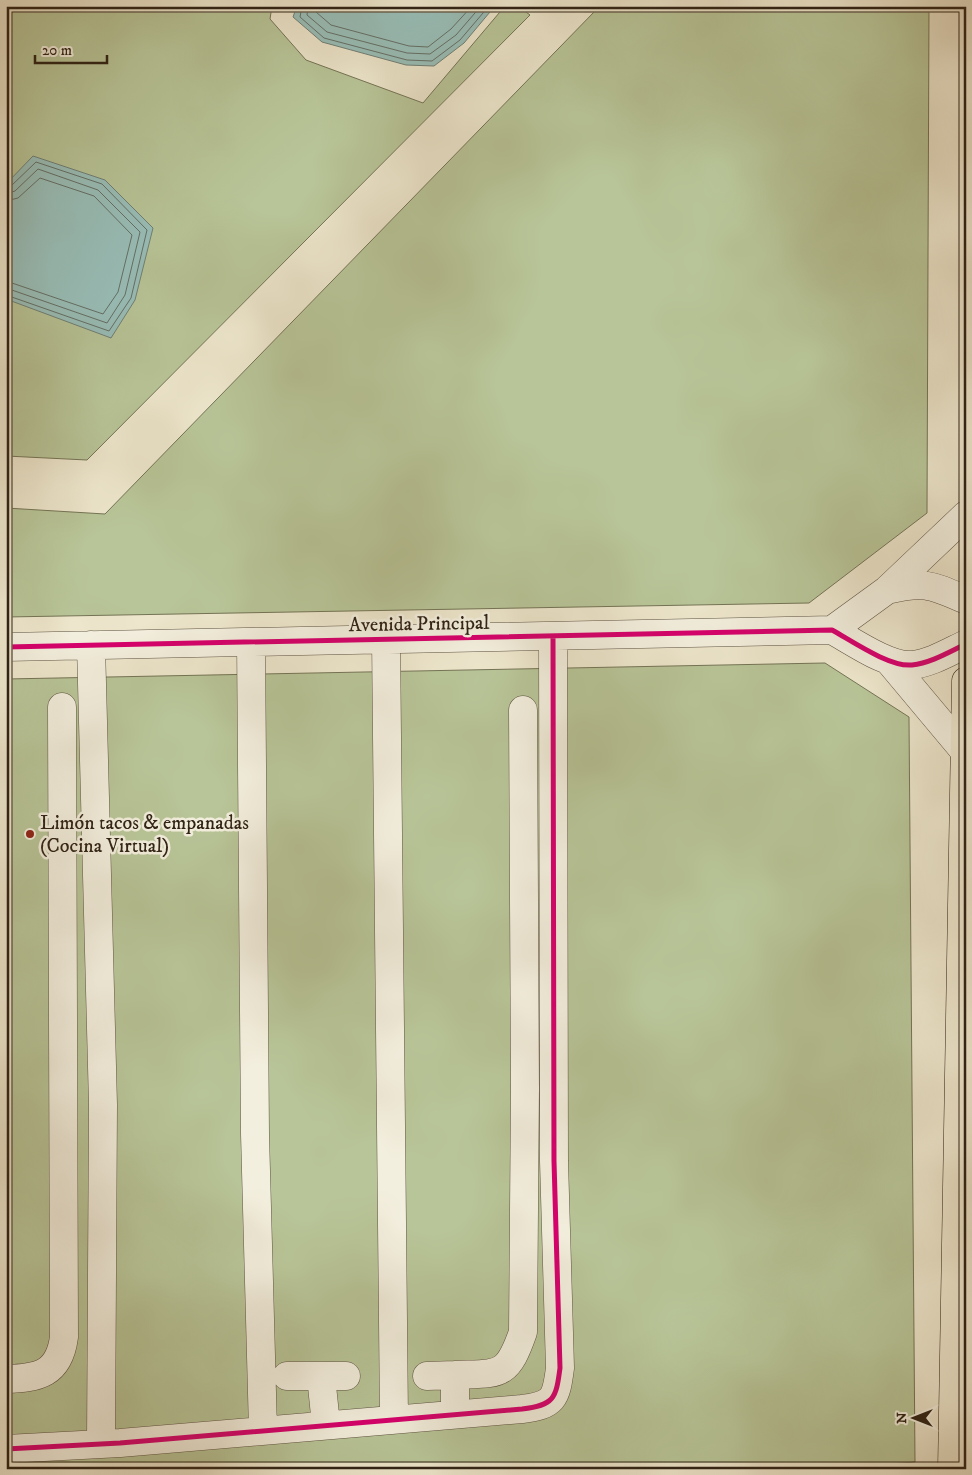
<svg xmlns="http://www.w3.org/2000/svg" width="972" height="1475" viewBox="0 0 972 1475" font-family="'IM FELL DW Pica',serif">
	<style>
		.green { fill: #b8c598; stroke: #747456 }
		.water { fill: #99bfb9; stroke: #6f8077 }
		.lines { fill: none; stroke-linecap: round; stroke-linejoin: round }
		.shore { stroke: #647067; stroke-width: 1 }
		.minor-casing { stroke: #5e5343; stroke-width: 29 }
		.major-casing { stroke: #2f2215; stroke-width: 29 }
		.minor { stroke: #f3efde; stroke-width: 28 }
		.major { stroke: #ede6cc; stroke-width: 28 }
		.cycleway-casing { stroke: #f3efde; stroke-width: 8 }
		.cycleway { stroke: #d6006c; stroke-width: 5 }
		.poi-dot { fill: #8f2418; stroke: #f3efde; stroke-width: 2 }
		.labels { text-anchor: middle; stroke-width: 5; stroke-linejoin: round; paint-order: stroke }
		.street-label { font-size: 20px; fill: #2f2215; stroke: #f3efde }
		.poi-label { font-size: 20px; fill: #2f2215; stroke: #f3efde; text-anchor: start }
	</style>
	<rect width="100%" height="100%" fill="#ede6cc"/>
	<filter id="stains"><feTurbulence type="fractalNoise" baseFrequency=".004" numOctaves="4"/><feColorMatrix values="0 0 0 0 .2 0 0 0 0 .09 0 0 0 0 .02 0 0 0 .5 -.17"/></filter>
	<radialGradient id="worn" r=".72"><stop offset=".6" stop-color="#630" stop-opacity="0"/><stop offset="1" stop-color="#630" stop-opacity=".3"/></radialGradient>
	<path class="green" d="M6,6H272L270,19L306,60L423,103L505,6H518L530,15L87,460L6,456Z
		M596,6H929L927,513L809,603L6,617V508L105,514L596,10Z
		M825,663L909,717L915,1462L826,1469H6V679Z"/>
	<path class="water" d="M297,6H495L464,43L434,66L406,65L322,42L293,17Z
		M33,156L105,180L153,228L135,300L111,338L6,299V184Z"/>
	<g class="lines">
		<path class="shore" d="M302,6L300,17L324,38L407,60L432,61L460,40L489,6
			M308,6L307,15L327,32L407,53L430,54L456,35L481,6
			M316,6V12L331,25L409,46L428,47L451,29L472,6
			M6,187L11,186L36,162L102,184L147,230L131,298L109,331L6,295
			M6,194L15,191L38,169L98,190L140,232L125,295L107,323L6,288
			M6,201L18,198L40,178L94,196L132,235L118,292L103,314L6,281"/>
		<defs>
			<path id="minor" d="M887,590C925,581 931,585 966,600
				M832,630L887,590L966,515
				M386,639L394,1419
				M251,642L255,1134L263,1430
				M91,645L103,1105L101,1444
				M6,647L832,630C852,641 889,667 912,665C931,663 949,652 966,644
				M889,661L966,753
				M455,1375C500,1373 507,1378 523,1332L525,1089L523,710
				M287,1376H321
				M427,1376L455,1375V1414
				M6,1379C39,1378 59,1374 64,1337L62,707
				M326,1425L321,1376H346
				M6,1449L120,1443L522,1409C554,1405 556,1399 560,1368L554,1161L553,636"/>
			<path id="major" d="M952,1469L966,681"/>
		</defs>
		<use href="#minor" class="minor-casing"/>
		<use href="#major" class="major-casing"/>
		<use href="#minor" class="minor"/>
		<use href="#major" class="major"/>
		<defs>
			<path id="cycleway" d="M6,647L832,630C852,641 889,667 912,665C931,663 949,652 966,644
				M6,1449L120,1443L522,1409C554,1405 556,1399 560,1368L554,1161L553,636"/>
		</defs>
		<use href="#cycleway" class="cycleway-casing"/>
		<use href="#cycleway" class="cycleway"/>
	</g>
	<circle class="poi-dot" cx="30" cy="834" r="5"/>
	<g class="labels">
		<g class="street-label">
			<text transform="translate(419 623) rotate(-1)" y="7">Avenida Principal</text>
		</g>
		<g class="poi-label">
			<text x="40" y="829">Limón tacos &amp; empanadas<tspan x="40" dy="23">(Cocina Virtual)</tspan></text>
		</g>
	</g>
	<rect width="972" height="1475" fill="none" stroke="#ede6cc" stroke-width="25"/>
	<rect x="8" y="8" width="957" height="1460" fill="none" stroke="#2f2215" stroke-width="2.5"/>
	<rect x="12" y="12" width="947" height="1450" fill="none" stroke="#2f2215"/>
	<g transform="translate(914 1418) rotate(270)" stroke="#f3efde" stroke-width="4" paint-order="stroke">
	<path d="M0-4L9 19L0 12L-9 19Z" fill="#2f2215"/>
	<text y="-8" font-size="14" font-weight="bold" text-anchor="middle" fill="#2f2215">N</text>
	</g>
	<path d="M35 55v8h72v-8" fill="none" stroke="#2f2215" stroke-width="2.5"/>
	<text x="42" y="55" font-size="15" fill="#2f2215" stroke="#f3efde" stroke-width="4" paint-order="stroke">20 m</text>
	<rect width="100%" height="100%" filter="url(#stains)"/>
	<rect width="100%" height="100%" fill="url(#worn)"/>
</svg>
